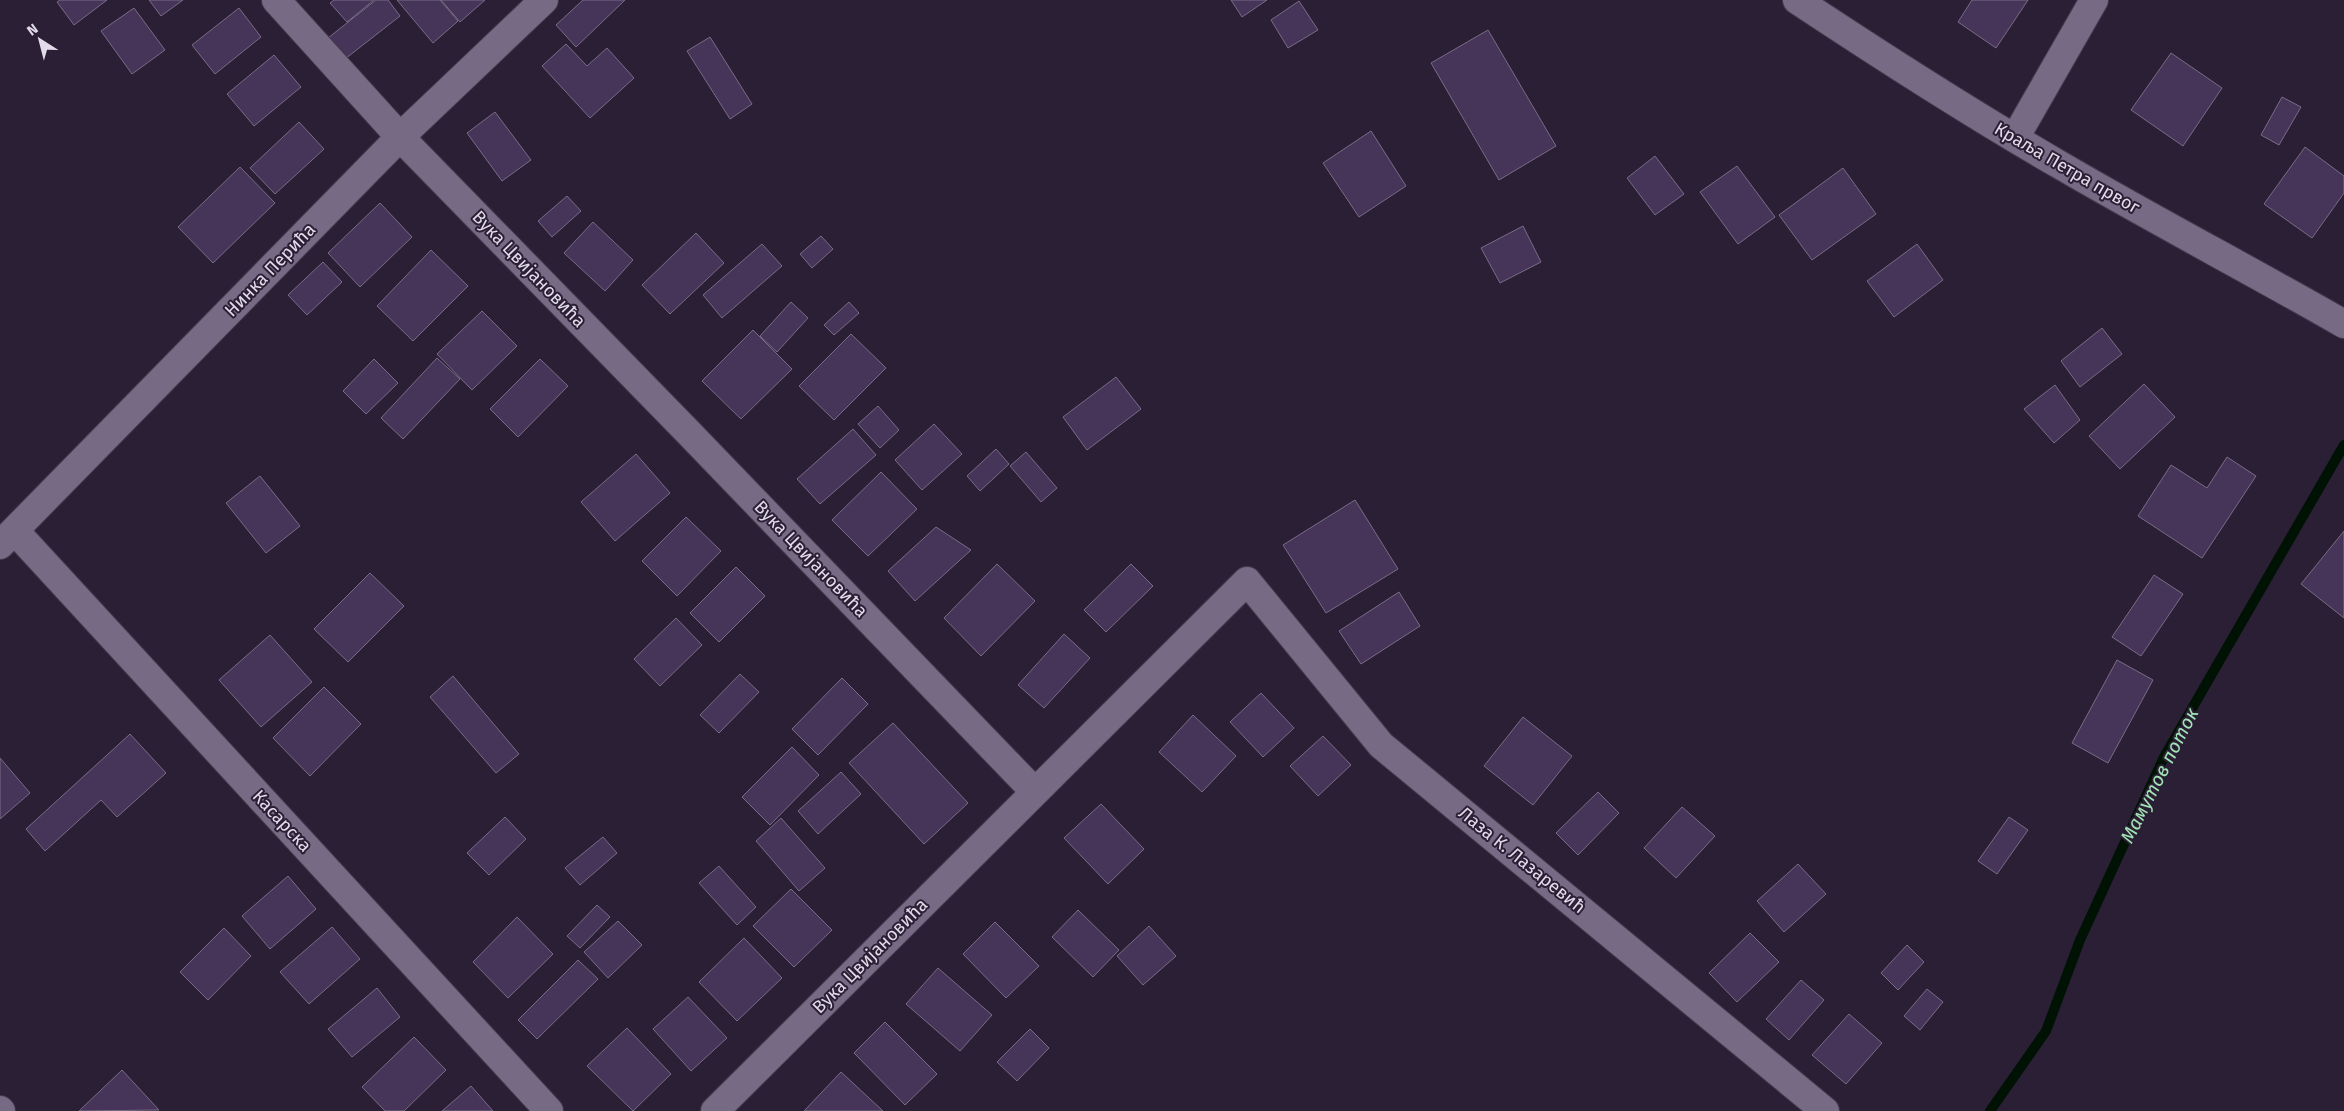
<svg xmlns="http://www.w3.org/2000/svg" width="2344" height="1111" viewBox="0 0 2344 1111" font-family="'Fira Sans',sans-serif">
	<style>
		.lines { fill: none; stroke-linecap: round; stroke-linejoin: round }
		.stream { stroke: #001203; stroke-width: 10 }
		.building { fill: #473559; stroke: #786c86 }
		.minor-casing { stroke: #443b4d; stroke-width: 30 }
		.minor { stroke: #766a84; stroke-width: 28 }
		.labels { text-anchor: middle; stroke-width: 4; stroke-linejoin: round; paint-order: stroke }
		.street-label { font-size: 18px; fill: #e1dbea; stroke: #2a1f35 }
		.water-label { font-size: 19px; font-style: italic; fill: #a2e4b4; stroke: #2a1f35 }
	</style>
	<rect width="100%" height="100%" fill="#2a1f35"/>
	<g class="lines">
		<path class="stream" d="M1990,1111L2046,1031L2080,940L2164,757L2344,445"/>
	</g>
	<path class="building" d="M60,0H107L74,25L57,2Z
		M149,0H183L161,16Z
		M334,0H374L347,22L330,3Z
		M376,0H388L400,16L345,59L328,38Z
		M397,0H440L458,21L433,43Z
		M441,0H485L460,22Z
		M583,0H625L576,47L556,25Z
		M1231,0H1267L1242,17Z
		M1972,0H2028L1996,48L1958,22Z
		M1299,1L1318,30L1288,48L1271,20Z
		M134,8L165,50L132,74L101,31Z
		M239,8L261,37L215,74L192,45Z
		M1488,30L1556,146L1499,180L1431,63Z
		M710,37L752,104L730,119L687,51Z
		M566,44L587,66L607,48L634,78L590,118L542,66Z
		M2171,53L2222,88L2183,146L2131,110Z
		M274,55L301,87L254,126L227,94Z
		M2282,97L2301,107L2279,145L2261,135Z
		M495,112L531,160L502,181L467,133Z
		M299,122L324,149L275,194L250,168Z
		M1371,131L1406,186L1359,217L1323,163Z
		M2305,147L2344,176V193L2312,238L2264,204Z
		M1655,156L1684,194L1655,215L1627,178Z
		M1737,166L1775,217L1738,244L1700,192Z
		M240,167L275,203L213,263L178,227Z
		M1843,168L1876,214L1812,260L1779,215Z
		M567,196L581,211L552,237L538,221Z
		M380,203L412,237L360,287L328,253Z
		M593,222L633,260L605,291L564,253Z
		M1523,226L1541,262L1500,283L1481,248Z
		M696,233L724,263L670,314L642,285Z
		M821,236L833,249L812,268L800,254Z
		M762,244L782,266L722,318L703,295Z
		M1917,244L1943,280L1894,317L1867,281Z
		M431,250L468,286L413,341L377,306Z
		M323,262L342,282L307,315L288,295Z
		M791,302L808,318L777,352L760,336Z
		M849,302L859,313L834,335L824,325Z
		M482,311L517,346L472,390L437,354Z
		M2102,328L2122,354L2080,387L2061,361Z
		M753,330L792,369L741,419L702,381Z
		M851,334L886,368L834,420L799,386Z
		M437,358L460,379L403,439L381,418Z
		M374,359L398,383L366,414L343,391Z
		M540,359L568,386L518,437L490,409Z
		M1116,377L1141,409L1087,450L1063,417Z
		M2144,384L2175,417L2120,469L2089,436Z
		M2055,385L2080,420L2054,443L2024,409Z
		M878,406L899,430L880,448L858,424Z
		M934,424L962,454L922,490L895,460Z
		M853,429L876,455L820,504L797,479Z
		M996,449L1009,464L980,491L967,476Z
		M1026,452L1057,488L1041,502L1010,466Z
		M636,454L670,493L615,541L581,502Z
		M2227,457L2256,476L2202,558L2138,516L2171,465L2207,488Z
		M881,472L917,509L868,556L832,520Z
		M260,476L300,526L266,553L226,503Z
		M1355,500L1398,569L1326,613L1283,545Z
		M686,517L721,551L677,596L642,561Z
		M936,527L971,550L915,601L888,571Z
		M2344,531V618L2301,584Z
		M997,564L1035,601L981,656L944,618Z
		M1131,564L1153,586L1106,632L1084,610Z
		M736,567L765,596L719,642L690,613Z
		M370,573L404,606L348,662L314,629Z
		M2154,575L2183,594L2141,656L2112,637Z
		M1399,592L1420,626L1361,664L1339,631Z
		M676,618L702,645L660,686L634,659Z
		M1064,634L1090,658L1044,708L1018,685Z
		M270,635L312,682L261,727L219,680Z
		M2117,660L2153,680L2108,763L2072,743Z
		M740,674L759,692L719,733L700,715Z
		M453,676L519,754L496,773L430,697Z
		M842,678L868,704L818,755L792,729Z
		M324,687L361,724L310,776L273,738Z
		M1261,693L1294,728L1263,757L1230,722Z
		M1193,715L1236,756L1202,792L1159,752Z
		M1523,717L1572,756L1533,805L1484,766Z
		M893,723L968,803L924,844L849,763Z
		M130,734L166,773L117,817L101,800L45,851L26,829Z
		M1323,736L1351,765L1318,796L1290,766Z
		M792,747L819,775L770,825L742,797Z
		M0,758L30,793L0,819Z
		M841,772L861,794L818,834L798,811Z
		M1598,792L1619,813L1578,855L1556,833Z
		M1101,804L1144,849L1108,884L1064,838Z
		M1682,807L1715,836L1676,878L1644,848Z
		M505,817L526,839L489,875L467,853Z
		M2009,817L2028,830L1997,874L1978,861Z
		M781,818L825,868L799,891L756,841Z
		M603,837L617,853L580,885L565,868Z
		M1798,864L1826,894L1784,932L1757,901Z
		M719,866L756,907L737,925L699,883Z
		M288,876L316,909L270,949L242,916Z
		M791,889L832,930L794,967L753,926Z
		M597,905L610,917L580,948L567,936Z
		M1078,910L1119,950L1093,977L1052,937Z
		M517,917L553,954L508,998L473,962Z
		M618,921L642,945L608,978L584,952Z
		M995,922L1039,966L1006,998L963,954Z
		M1149,926L1176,956L1143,985L1117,956Z
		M332,927L360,959L309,1004L280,972Z
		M224,928L251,956L208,1000L180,972Z
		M1750,933L1779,962L1737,1002L1709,973Z
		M744,938L782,978L737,1021L699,982Z
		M1907,945L1924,962L1898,990L1881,973Z
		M578,960L598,979L537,1039L518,1020Z
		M938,968L992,1015L960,1051L906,1004Z
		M1801,980L1824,1000L1789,1040L1766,1019Z
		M377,988L400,1017L352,1057L328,1029Z
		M1927,989L1943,1002L1920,1030L1904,1016Z
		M688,997L727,1038L691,1071L653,1029Z
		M1849,1014L1882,1043L1846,1084L1812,1055Z
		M885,1022L937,1074L905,1105L854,1053Z
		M627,1028L671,1074L633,1111L587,1066Z
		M1030,1029L1049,1048L1017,1081L997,1062Z
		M414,1037L446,1070L404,1111H385L362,1087Z
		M122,1070L159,1110L79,1111Z
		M841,1072L883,1111H804Z
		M471,1086L493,1111H442Z"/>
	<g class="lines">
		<defs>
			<path id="minor" d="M276,0L400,137L688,432L1035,792
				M1797,0C1883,57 1970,113 2060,165C2154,220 2250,270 2344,324
				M2015,138L2094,0
				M15,531L549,1111
				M0,545L400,137L544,0
				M0,1110L1,1111
				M715,1111L1247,581L1381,745L1825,1111"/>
		</defs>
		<use href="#minor" class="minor-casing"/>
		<use href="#minor" class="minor"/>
	</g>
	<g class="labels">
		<g class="street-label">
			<text transform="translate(2067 168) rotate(30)" y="6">Краља Петра првог</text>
			<text transform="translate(529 269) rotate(46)" y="6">Вука Цвијановића</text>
			<text transform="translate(270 270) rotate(-46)" y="6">Нинка Перића</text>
			<text transform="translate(811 559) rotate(46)" y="6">Вука Цвијановића</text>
			<text transform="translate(282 821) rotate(47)" y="6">Касарска</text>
			<text transform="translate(1522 860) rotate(39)" y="6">Лаза К. Лазаревић</text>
			<text transform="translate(870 956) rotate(-45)" y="6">Вука Цвијановића</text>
		</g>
		<g class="water-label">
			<text transform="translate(2159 775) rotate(-63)" y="7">Мамутов поток</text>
		</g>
	</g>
	<g transform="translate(40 40) rotate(324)" stroke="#2a1f35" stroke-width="4" paint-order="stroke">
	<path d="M0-4L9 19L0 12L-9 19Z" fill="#e1dbea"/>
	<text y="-8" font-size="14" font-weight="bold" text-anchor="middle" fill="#e1dbea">N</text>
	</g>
</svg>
